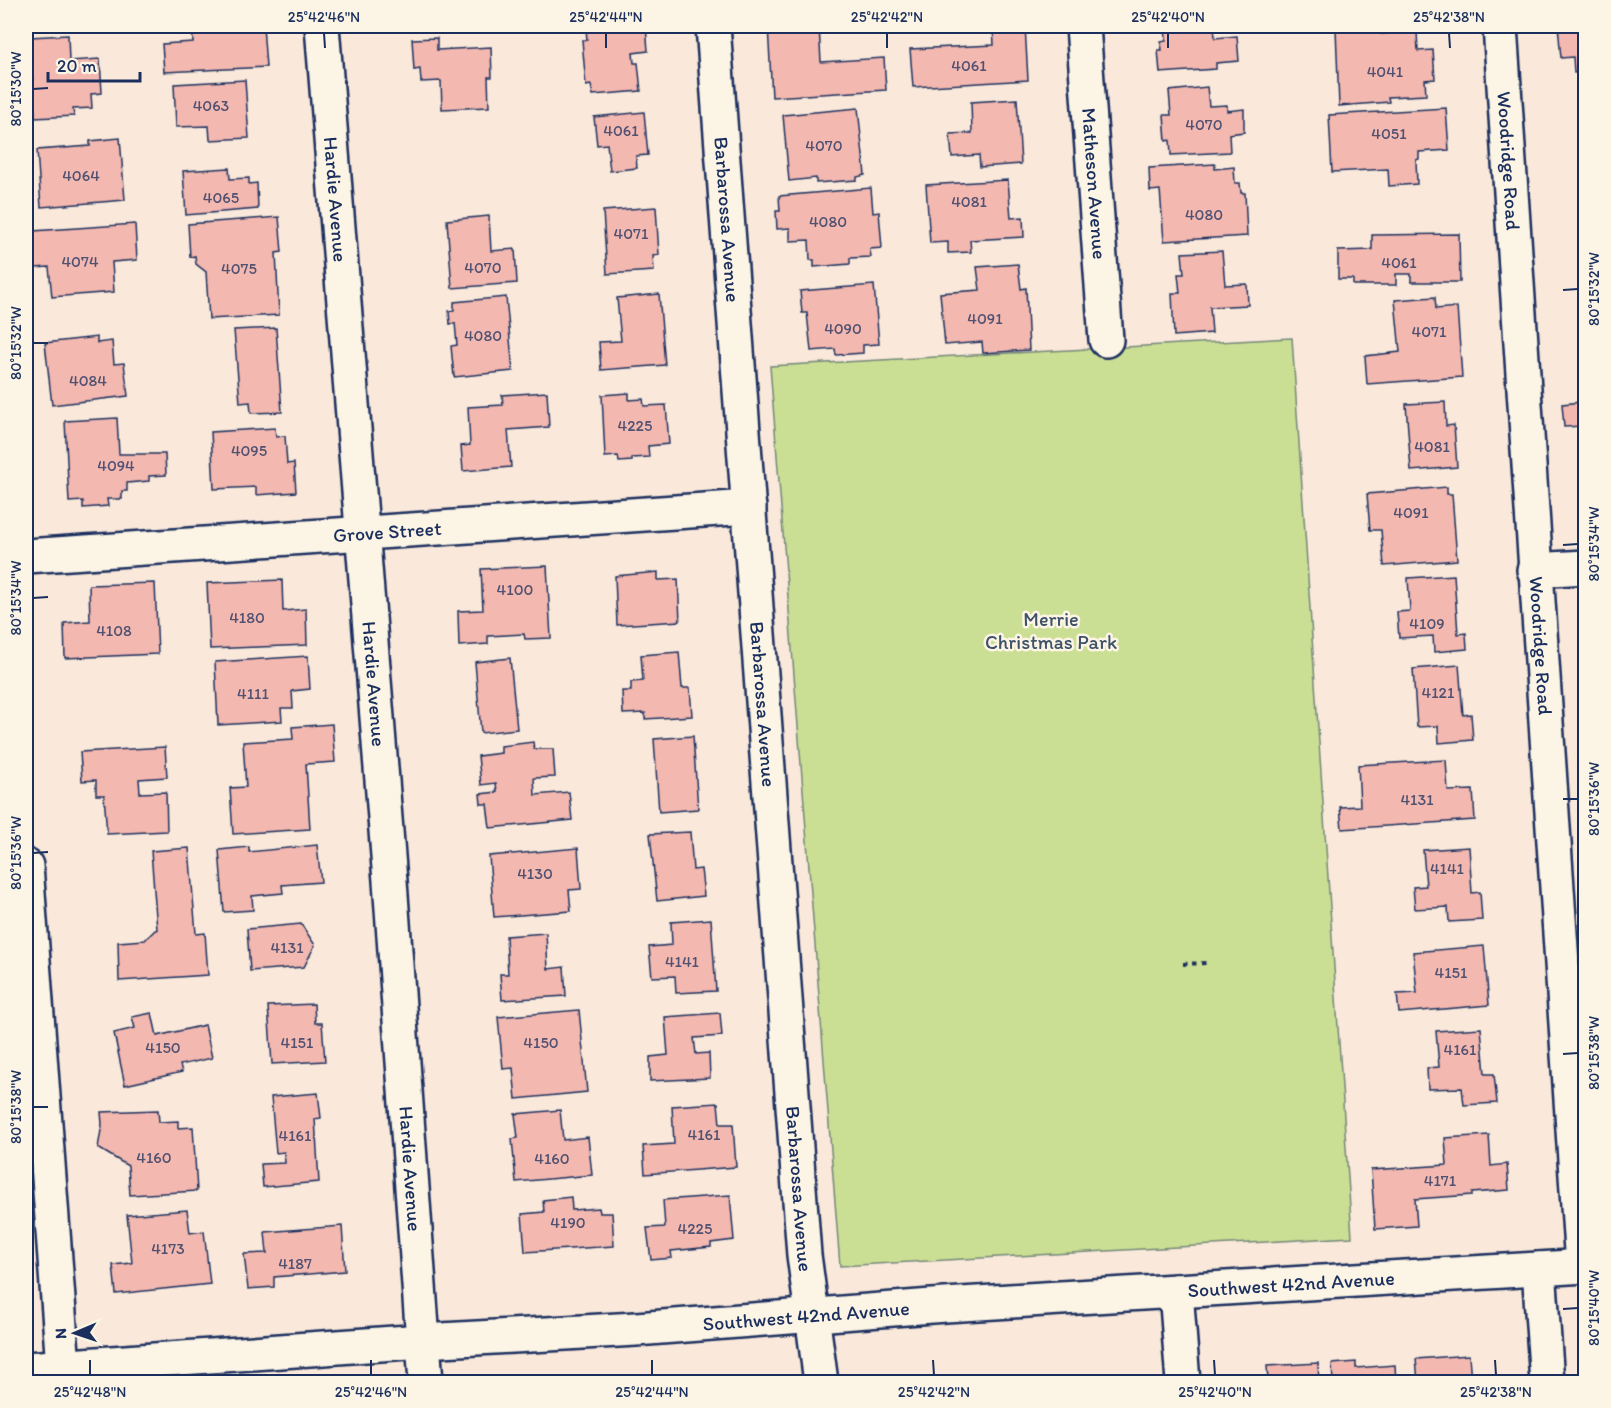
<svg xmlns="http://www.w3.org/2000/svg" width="1611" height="1408" viewBox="0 0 1611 1408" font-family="Itim,sans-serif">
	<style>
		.green { fill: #cbdf94; stroke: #738779; stroke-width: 1.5 }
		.building { fill: #f3b8af; stroke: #1b2f5e; stroke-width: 1.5 }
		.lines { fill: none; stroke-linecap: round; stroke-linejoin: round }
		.minor-casing { stroke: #1b2f5e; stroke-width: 38 }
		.tertiary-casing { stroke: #1b2f5e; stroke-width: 38 }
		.secondary-casing { stroke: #1b2f5e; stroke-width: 38 }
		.path { stroke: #1b2f5e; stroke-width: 4; stroke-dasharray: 4.5 4.5; stroke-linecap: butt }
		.minor { stroke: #fcf5e5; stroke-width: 33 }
		.tertiary { stroke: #fcf5e5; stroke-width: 33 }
		.secondary { stroke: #fcf5e5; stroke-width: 33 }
		.ticks { fill: none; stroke: #1b2f5e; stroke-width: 2 }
		.labels { text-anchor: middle; stroke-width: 5; stroke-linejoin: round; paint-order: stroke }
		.number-label { font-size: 16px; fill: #515172 }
		.street-label { font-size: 20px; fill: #1b2f5e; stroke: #fcf5e5 }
		.park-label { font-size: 20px; fill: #3e5269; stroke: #fcf5e5 }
		.neatline { fill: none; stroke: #1b2f5e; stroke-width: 2 }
		.ticks-label { font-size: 15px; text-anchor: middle; fill: #1b2f5e }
	</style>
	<rect width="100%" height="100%" fill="#fae9da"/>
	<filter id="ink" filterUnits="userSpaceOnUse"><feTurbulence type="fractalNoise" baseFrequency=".0167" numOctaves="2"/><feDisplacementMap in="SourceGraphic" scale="12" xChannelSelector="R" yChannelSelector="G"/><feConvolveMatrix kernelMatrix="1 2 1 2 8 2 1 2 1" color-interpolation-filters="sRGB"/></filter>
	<g filter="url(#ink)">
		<path class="green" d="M1292,338L1352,1237L840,1266L770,366Z"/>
		<path class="building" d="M192,26H263L266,67L164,72L162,44L193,42Z
			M632,26H646L648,51L633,53L634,63H638L641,91L593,95L591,85L586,86L582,40H587L586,29Z
			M768,26H819L821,62L884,58L886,90L772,97Z
			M993,26H1025L1028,80L913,87L910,49L994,45Z
			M1165,26H1214L1215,38L1237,36L1239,61L1216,63V69L1160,73L1158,50H1162L1161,42L1166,41Z
			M1380,26L1381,34L1417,31L1418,51L1433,50L1435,79L1425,80L1426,95L1388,97L1389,102L1339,106L1336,29Z
			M1558,26H1586V72L1574,73L1573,57L1561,58Z
			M68,35L69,61L100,59L102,93L91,94L92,108L73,109L74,116L35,118L34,98L26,99V86H33L30,37Z
			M437,38V50L491,47L492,77H488L489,107L442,109L441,81L421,82L420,69L414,70L412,39Z
			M245,80L249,138L210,140L209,126L176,127L174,84Z
			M1207,87L1209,106L1227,105V111L1244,109V132L1229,134L1230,152L1171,155L1170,140L1166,141L1164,115H1171L1169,91Z
			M1581,96H1586V119L1582,120Z
			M1017,99L1021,164L980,167L979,155L952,157L950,134L972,133L971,102Z
			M858,108L865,175L857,177V180L816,183V178L789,181L783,115Z
			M1446,108L1449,150L1419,152V159L1416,160L1417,184L1389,186L1388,169L1332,172L1329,115Z
			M644,112L648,155L636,156L637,168L610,171L607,144L597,145L594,117Z
			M120,138L125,200L41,207L37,150L90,146V141Z
			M1215,164V169L1234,167L1235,183H1240L1241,193H1245L1247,236L1164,241L1160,190L1150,191L1149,168Z
			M229,168L230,179L249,178V184L257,183L258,209L186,215L183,171Z
			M1008,180L1011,218L1023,217L1024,237L970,240L971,252L948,253V242L930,243L926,185Z
			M871,188L873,213L879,212L882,248L870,249L871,257L850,258V264L814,267V260H810L809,240L790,241V228L777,229L776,211H780L779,196Z
			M656,207L659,255L653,256L654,271L607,274L603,211Z
			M489,216L491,251L515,249L517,283L452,288L447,220Z
			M279,217L282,252L276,253L279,315L209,319L206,272L196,264L195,256L190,257L188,224Z
			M135,224L137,260L112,262L114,292L52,297L49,267L35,268L33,231Z
			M1459,234L1460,282H1411V274H1396V285H1353V279H1338V251L1372,250V235Z
			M1222,251L1225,285L1247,284L1248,305L1210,307L1212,333L1174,336L1172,293H1180L1178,274H1184L1182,253Z
			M1018,264L1021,289L1026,288L1029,350L983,353L982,342L945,345L940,293L980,290L977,267Z
			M874,285L879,344L863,345V353L836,355L835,349L811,351L807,313H802L800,291Z
			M659,294L665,365L601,370L599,342L621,341L617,298Z
			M506,297L513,371L454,377L451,346L457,345L455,323L450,324L449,311L454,310V302Z
			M1435,297L1436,309L1457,307L1462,377L1367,384L1365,356L1400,352L1395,300Z
			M276,328L282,412L251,413L250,402L240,403L234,330Z
			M97,337V343L112,341L114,364L124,363L128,396L52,405L45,343Z
			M1586,379V435H1583V426L1564,427L1562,404L1581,402L1579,380Z
			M547,392L549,427L508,430L511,467L463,471L461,446L470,445L468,407L503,405L502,395Z
			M629,393V400L643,399L644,406L666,405L669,444L648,446L649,457L632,458V461L619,462L618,456L605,457L602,395Z
			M1445,402L1446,426L1454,425L1457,467L1411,471L1406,404Z
			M117,418L119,454H165L166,475L149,476V481L127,483V491H122V499H107L108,506L83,508V501L69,502L65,421Z
			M275,428L276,437L285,436L287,464L294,463L296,492L256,495V487L214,489L211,432Z
			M1447,487V494H1452L1457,560L1384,566L1381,530H1370L1367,494Z
			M547,566L551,638L525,639L524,634L488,636V644L459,646L458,611L483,610L481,569Z
			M658,572V580L678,579L680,621L617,625L615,576Z
			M1454,575L1458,634L1466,633L1467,649L1434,652L1433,636L1399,638L1397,612L1410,611L1408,578Z
			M282,580L283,611L306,609L307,645L210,649L207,583Z
			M155,583L158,654L65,658L64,623L90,621L89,585Z
			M679,652L682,688H690L692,716L645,719V713L623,714L622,691H631V682L643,681L641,655Z
			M308,656L310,689L292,691L293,708H281L282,721L218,725L215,662Z
			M510,658L517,729L481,733L475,662Z
			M1459,665L1463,715L1471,714L1473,740L1439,743L1438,726L1417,727L1413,669Z
			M332,724L335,762L306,764L310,829L233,834L230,788L246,787L243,742L293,739L292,727Z
			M693,736L698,809L659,812L654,739Z
			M533,742L534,749H553L555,777L534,778L535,795L569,792L572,820L490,828L487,804H481L480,794L497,792L496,783L481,785L478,756L501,753V746Z
			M165,747L167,777L139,779L140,793L166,792L167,831L107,834L104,795H96V780L82,781L80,752Z
			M1446,760L1448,791L1473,790L1475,820L1342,829L1340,807L1360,806L1358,765Z
			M690,832L693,870L701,869L704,896L657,901L650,834Z
			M317,845L321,882L282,885L283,893L252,896L253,910L224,912L219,850L249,847V852Z
			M1469,847L1472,893L1480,892L1482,920L1449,922L1448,907L1415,909L1413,887L1426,886L1423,850Z
			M189,848L196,934L205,933L208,975L119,981L118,942L145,940L155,930H157L151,851Z
			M578,848L581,889L569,890L571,911L494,917L489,856Z
			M711,919L716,991L676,993L675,976L652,977L649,947L672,945L671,922Z
			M301,924L315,945L304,967L250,971L247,929Z
			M546,933L548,969L564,967L566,996L502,1000L500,974H508L506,936Z
			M1484,946L1489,1005L1399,1013L1397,994L1417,993L1413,952Z
			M314,1004L315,1023H322L325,1061L272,1064L268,1006Z
			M579,1010L587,1092L516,1099L513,1068L503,1069L498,1017Z
			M152,1013L157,1036L205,1025L212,1058L180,1065L182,1072L125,1085L114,1033L135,1028L132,1017Z
			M720,1013L722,1036L694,1038L696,1054L709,1053L710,1078L650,1081V1057L668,1055L665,1017Z
			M1481,1028L1485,1074H1494L1497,1103L1464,1105L1462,1088L1428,1089L1427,1068L1439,1067L1436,1031Z
			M318,1093L321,1118L315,1119L319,1182L263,1187L261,1164L285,1163L284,1152L276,1153L271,1097Z
			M718,1103L720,1124H733L736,1167L645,1174L643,1146L674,1144L672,1106Z
			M158,1110L159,1122L178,1121V1128L193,1127L197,1191L130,1195L128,1166L98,1148L102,1124L101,1112Z
			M560,1110L563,1140L588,1137L592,1175L516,1182L512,1139L518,1138L515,1114Z
			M1489,1135L1491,1166L1507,1164L1509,1190L1472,1193V1195L1415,1199L1417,1226L1375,1229L1371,1170L1447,1165L1445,1138Z
			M730,1195L734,1240L711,1243V1247L671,1251L672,1258L651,1260L647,1228L665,1227L663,1200Z
			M571,1197L572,1210L599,1208L600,1213H612L614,1246L525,1252L522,1214L544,1212L543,1200Z
			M187,1210L190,1233L204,1231L210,1284L116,1294L113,1265L132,1263L127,1215Z
			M342,1226L345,1271L274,1277V1287L248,1289L244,1254L267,1253L265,1232Z
			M1469,1355L1471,1382H1418L1416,1359Z
			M1356,1362V1368L1395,1365L1396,1382H1333L1332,1364Z
			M1318,1363L1319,1382H1268L1267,1366Z
			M1082,1378L1083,1382H1052V1380Z"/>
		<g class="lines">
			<defs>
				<g id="minor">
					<path id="s1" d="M322,26L390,881L423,1341"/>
					<path id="s2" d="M713,26L804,1255L821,1382"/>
					<path id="s3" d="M1083,26L1106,340"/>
					<path id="s4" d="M1500,26L1582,1266"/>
					<path id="s5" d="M26,556L749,507"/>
					<path d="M1534,570L1586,567"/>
					<path d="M26,866L63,1367"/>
					<path d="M1539,1269L1547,1382"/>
					<path d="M1176,1291L1183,1382"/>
				</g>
				<path id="tertiary" d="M423,1341L426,1382"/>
				<g id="secondary">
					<path id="s6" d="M26,1369L423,1341L636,1329L945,1305L1586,1266"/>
				</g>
			</defs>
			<use href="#minor" class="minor-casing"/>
			<use href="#tertiary" class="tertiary-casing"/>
			<use href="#secondary" class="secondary-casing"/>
			<path class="path" d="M1183,964L1206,963"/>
			<use href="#minor" class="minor"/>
			<use href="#tertiary" class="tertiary"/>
			<use href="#secondary" class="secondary"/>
		</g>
	</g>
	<path class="ticks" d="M324,33L325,48M606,33V48M887,33V48M1168,33V48M1449,33L1450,48M33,89L48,88M1563,290L1578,289M33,343H48M1563,545L1578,544M33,598L48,597M1563,799H1578M33,853L48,852M1563,1054L1578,1053M33,1107H48M1563,1309L1578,1308M90,1360V1375M371,1360V1375M652,1360V1375M933,1360L934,1375M1214,1360L1215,1375M1495,1360L1496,1375"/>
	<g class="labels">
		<g class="number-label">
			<text x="969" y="71">4061</text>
			<text x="1385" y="77">4041</text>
			<text x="211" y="111">4063</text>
			<text x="1204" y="130">4070</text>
			<text x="621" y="136">4061</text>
			<text x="1389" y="139">4051</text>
			<text x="824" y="151">4070</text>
			<text x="81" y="181">4064</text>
			<text x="221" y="203">4065</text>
			<text x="969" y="207">4081</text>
			<text x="1204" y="220">4080</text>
			<text x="828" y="227">4080</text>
			<text x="631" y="239">4071</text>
			<text x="80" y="267">4074</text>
			<text x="1399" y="268">4061</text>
			<text x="483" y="273">4070</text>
			<text x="239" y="274">4075</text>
			<text x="985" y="324">4091</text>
			<text x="843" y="334">4090</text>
			<text x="1429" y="337">4071</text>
			<text x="483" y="341">4080</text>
			<text x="88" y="386">4084</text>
			<text x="635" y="431">4225</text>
			<text x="1432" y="452">4081</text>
			<text x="249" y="456">4095</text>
			<text x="116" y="471">4094</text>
			<text x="1411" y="518">4091</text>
			<text x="515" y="595">4100</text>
			<text x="247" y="623">4180</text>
			<text x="1427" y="629">4109</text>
			<text x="114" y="636">4108</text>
			<text x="1438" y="698">4121</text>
			<text x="253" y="699">4111</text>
			<text x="1417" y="805">4131</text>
			<text x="1447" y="874">4141</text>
			<text x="535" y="879">4130</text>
			<text x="287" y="953">4131</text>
			<text x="682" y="967">4141</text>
			<text x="1451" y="978">4151</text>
			<text x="297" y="1048">4151</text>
			<text x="541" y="1048">4150</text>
			<text x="163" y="1053">4150</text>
			<text x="1460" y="1055">4161</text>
			<text x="704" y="1140">4161</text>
			<text x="295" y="1141">4161</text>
			<text x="154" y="1163">4160</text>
			<text x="552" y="1164">4160</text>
			<text x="1440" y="1186">4171</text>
			<text x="568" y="1228">4190</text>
			<text x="695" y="1234">4225</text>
			<text x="168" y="1254">4173</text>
			<text x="295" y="1269">4187</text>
		</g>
		<g class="street-label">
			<text dy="7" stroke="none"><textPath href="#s4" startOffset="135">Woodridge Road</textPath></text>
			<text dy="7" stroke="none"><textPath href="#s3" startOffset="158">Matheson Avenue</textPath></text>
			<text dy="7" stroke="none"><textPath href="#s1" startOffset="174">Hardie Avenue</textPath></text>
			<text dy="7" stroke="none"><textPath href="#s2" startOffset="194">Barbarossa Avenue</textPath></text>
			<text dy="7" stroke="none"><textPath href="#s5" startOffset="362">Grove Street</textPath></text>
			<text dy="7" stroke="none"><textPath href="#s4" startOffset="621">Woodridge Road</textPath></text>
			<text dy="7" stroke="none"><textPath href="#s1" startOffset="660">Hardie Avenue</textPath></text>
			<text dy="7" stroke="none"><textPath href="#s2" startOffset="680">Barbarossa Avenue</textPath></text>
			<text dy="7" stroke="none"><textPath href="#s1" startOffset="1146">Hardie Avenue</textPath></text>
			<text dy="7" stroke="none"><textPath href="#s2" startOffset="1166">Barbarossa Avenue</textPath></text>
			<text dy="7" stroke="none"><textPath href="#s6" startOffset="1268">Southwest 42nd Avenue</textPath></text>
			<text dy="7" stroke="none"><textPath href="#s6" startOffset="782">Southwest 42nd Avenue</textPath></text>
		</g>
		<g class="park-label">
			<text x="1051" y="626">Merrie<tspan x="1051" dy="23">Christmas Park</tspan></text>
		</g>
	</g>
	<rect width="1611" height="1408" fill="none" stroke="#fcf5e5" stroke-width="66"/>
	<g transform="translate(75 1333) rotate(268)" stroke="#fcf5e5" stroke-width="4.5" paint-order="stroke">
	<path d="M0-4.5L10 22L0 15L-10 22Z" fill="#1b2f5e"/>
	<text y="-9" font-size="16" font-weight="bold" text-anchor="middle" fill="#1b2f5e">N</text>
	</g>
	<path d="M48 72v9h92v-9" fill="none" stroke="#1b2f5e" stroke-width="3"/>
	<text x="57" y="72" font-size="18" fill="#1b2f5e" stroke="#fcf5e5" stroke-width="4.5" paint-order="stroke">20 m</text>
	<rect x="33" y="33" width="1545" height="1342" class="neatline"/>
	<g class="ticks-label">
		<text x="324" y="22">25°42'46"N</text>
		<text x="606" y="22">25°42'44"N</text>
		<text x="887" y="22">25°42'42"N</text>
		<text x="1168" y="22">25°42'40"N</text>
		<text x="1449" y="22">25°42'38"N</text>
		<text transform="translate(16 89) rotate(-90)" y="5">80°15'30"W</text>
		<text transform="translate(1594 289) rotate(-90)" y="5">80°15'32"W</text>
		<text transform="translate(16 343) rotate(-90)" y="5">80°15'32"W</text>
		<text transform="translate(1594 544) rotate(-90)" y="5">80°15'34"W</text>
		<text transform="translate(16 598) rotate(-90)" y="5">80°15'34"W</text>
		<text transform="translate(1594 799) rotate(-90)" y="5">80°15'36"W</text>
		<text transform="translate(16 853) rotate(-90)" y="5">80°15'36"W</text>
		<text transform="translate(1594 1053) rotate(-90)" y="5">80°15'38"W</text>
		<text transform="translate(16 1107) rotate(-90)" y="5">80°15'38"W</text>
		<text transform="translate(1594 1308) rotate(-90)" y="5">80°15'40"W</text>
		<text x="90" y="1397">25°42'48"N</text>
		<text x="371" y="1397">25°42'46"N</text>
		<text x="652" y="1397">25°42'44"N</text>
		<text x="934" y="1397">25°42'42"N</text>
		<text x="1215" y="1397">25°42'40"N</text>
		<text x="1496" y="1397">25°42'38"N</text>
	</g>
</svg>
